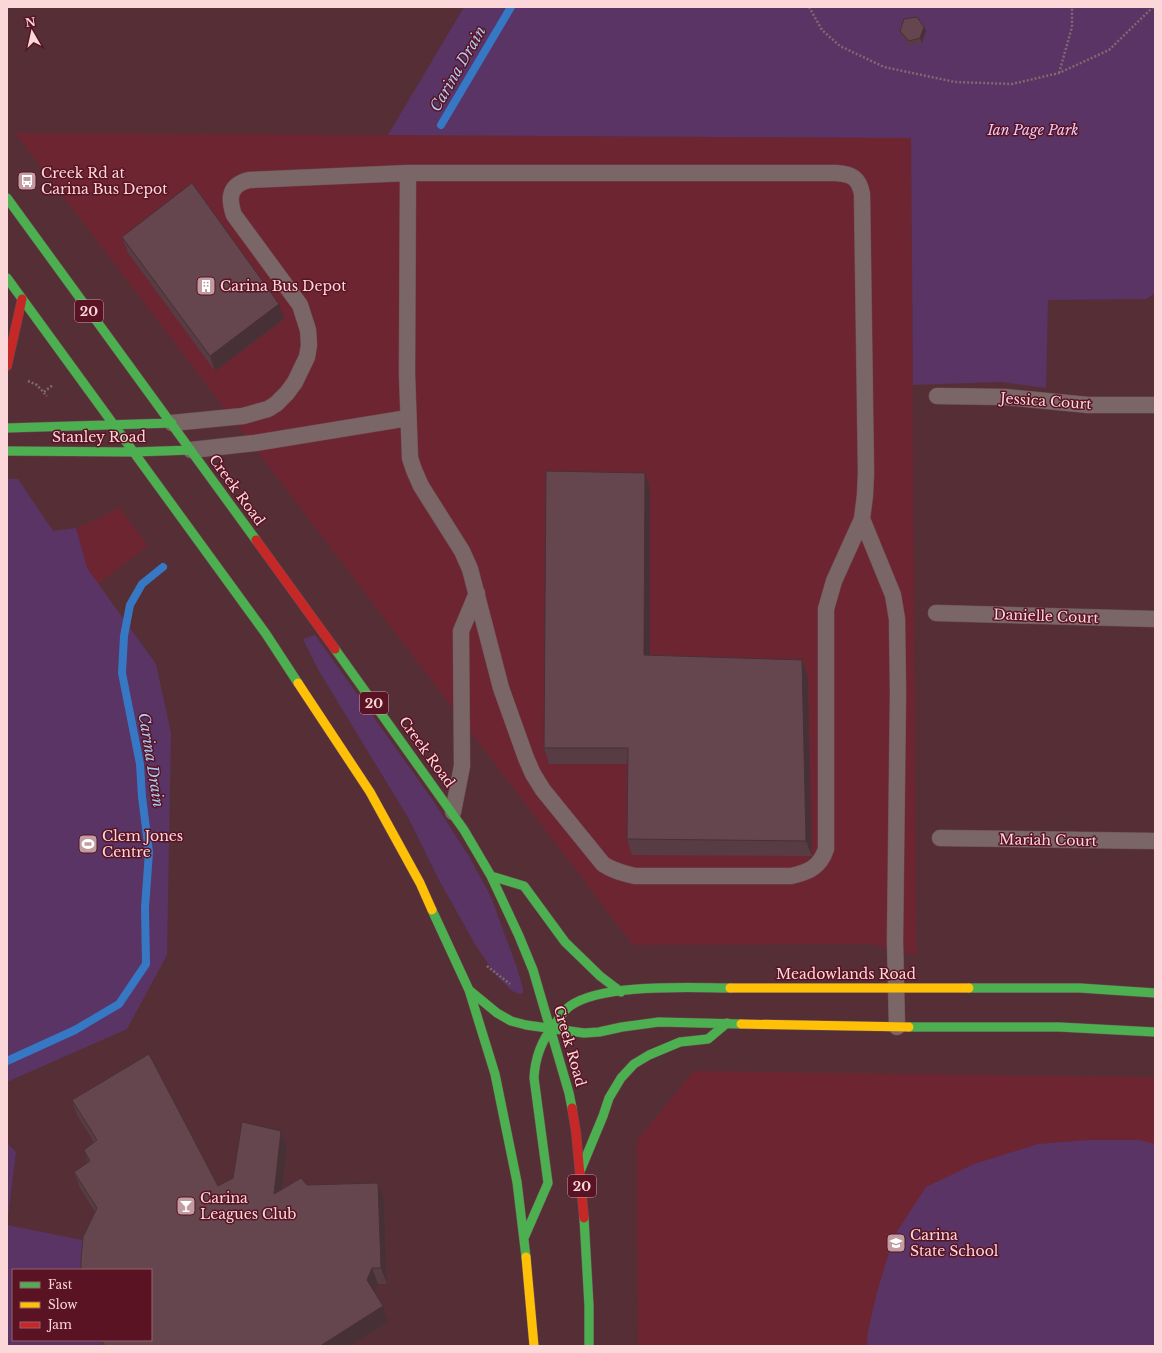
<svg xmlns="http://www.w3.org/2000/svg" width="1162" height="1353" viewBox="0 0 1162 1353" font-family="'Libre Baskerville',serif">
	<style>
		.built { fill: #6e2532 }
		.green { fill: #593465 }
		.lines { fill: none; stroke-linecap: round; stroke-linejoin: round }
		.stream { stroke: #3778c4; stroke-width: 8 }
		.lane-casing { stroke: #6d4d53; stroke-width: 17 }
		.fast-casing { stroke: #6d4d53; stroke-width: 10 }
		.slow-casing { stroke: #6d4d53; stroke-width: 10 }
		.jam-casing { stroke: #6d4d53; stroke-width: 10 }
		.path { stroke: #7f6a6c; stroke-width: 2.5; stroke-dasharray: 2 2; stroke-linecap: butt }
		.lane { stroke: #7a6567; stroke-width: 16 }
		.fast { stroke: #4caf50; stroke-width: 9 }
		.slow { stroke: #ffc107; stroke-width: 9 }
		.jam { stroke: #c62828; stroke-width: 9 }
		.wall { fill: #573c44 }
		.shaded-wall { fill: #473137 }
		.building { fill: #65464f; stroke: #473137 }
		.labels { text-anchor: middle; stroke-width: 3; stroke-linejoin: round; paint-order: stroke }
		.shield { fill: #591322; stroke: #ca9ca3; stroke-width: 1 }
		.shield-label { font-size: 13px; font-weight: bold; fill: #fbd7da }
		.park-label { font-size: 14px; font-style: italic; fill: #e8caf8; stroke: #591322 }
		.poi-label { font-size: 14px; fill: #fbd7da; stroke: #591322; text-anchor: start }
		.street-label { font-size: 14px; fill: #fbd7da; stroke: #591322 }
		.water-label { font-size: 15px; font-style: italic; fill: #a9ccf6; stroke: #591322 }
	</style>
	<rect width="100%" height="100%" fill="#562f36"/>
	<path class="built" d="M15,133L911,138L916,955L871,944L633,945Z
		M119,507L148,546L98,584L87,568L76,528L100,518Z
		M694,1071L1155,1077V1346H638L637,1140Z"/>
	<path class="green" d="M464,7H1155V293L1146,299L1048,300L1046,388L1002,382L913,385L911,138L388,135Z
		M7,479H18L53,531L76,528L87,568L156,664L171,733L167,955L127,1029L7,1082Z
		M315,635L432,799L470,858L491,897L516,965L523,988V993L520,994L512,991L494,973L475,944L439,880L409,819L319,671L303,639Z
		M1088,1140H1139L1155,1144V1346H867L868,1331L877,1292L894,1236L926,1187L974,1164L1038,1144Z
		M7,1143L16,1152L7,1225L82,1240L89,1253L87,1270H13V1340H98L102,1346H7Z"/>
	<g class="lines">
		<path class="stream" d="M441,125L511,7
			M7,1061L75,1030L119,1004L146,964L145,908L149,852L142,797L140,764L122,673L124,636L130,605L142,584L163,567"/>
		<defs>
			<path id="lane" d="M937,396L1005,397L1088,405H1155
				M172,423L243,416L268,409L276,404L287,393L295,382L307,357L309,345L308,330L300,305L234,215C228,198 229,185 249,180L408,173
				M191,450L255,443L408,418
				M862,519L834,581L826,609V849C820,867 809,872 791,876H635C623,873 613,871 603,864L543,790L533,774L526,758L501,688L470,569L462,551L421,486L414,470L410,458L407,374L408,173H836C852,174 859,178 862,194L866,473L865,495L862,519L893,595L897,619L898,693L895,941L897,1027
				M936,613L1155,619
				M453,812L462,766L461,631L477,593
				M940,838L1155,841"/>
			<path id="fast" d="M7,198L256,540
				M7,278L266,634L298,683
				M7,428L172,423
				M7,451L134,452L191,450
				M335,649L464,830L491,876L519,936L533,970L569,1093L572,1108
				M491,876L524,886L565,942L600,976L621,992
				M432,910L469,990L495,1074L517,1182L526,1257
				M969,988H1080L1155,993
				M469,990L497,1013L511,1021L526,1025L584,1033L599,1032L622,1027L659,1022L741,1024
				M909,1027H1059L1155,1032
				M581,1169L603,1116L609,1098L621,1078L634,1064L649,1055L680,1042L708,1039L727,1023
				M584,1218L589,1306V1346
				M524,1238L548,1183L534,1078C535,1057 541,1041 554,1025C559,1019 563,1011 570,1006C602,983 690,988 730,988"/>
			<path id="slow" d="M298,683L370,792L420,883L432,910
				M730,988H969
				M741,1024L909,1027
				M526,1257L534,1346"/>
			<path id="jam" d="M7,366L22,299
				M256,540L335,649
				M572,1108L576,1132L584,1218"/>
		</defs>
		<use href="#lane" class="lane-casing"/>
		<use href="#fast" class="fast-casing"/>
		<use href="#slow" class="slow-casing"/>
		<use href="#jam" class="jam-casing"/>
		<path class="path" d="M809,7L822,30L840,46L884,67L955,82L1012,84L1059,73L1109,50L1153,7
			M1059,73L1072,27V7
			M28,381L37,385L47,396
			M44,392L53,385
			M487,966L510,984"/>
		<use href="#lane" class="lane"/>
		<use href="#fast" class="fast"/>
		<use href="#slow" class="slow"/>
		<use href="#jam" class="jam"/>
	</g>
	<path class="wall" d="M924,27L926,31L922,43L910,45L902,36L900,31Z
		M122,237L284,319L215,371L128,253Z
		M645,473L650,489V655L802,660L808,676L812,856L632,855L627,839L628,764H549L544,748Z
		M72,1100L218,1186L233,1178L281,1131L287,1146L282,1189L307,1185L384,1199L387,1284H378L374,1292L388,1322L350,1346H102L98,1340H151L95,1212L80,1188L74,1172L88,1162L84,1150L94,1142L77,1115Z"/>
	<path class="shaded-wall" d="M924,27L926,31L922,43L920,38Z
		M279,304L284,319L215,371L210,356Z
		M645,473L650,489V670L644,655Z
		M802,660L808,676L812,856L806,841Z
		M281,1131L287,1146L280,1209L274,1194Z
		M378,1183L384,1199L387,1284L381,1268Z
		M372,1268L378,1284L373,1296L367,1280Z
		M383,1306L388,1322L350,1346H320Z"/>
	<path class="building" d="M917,17L924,27L920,38L909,41L900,31L904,19Z
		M192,183L279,304L210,356L122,237Z
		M546,471L645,473L644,655L802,660L806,841L627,839L628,748H544Z
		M149,1054L218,1186L233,1178L242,1122L281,1131L274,1194L301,1178L307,1185L378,1183L381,1268H372L367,1280L383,1306L320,1346H105L101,1340H151V1270H81V1261L83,1237L97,1208L74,1172L90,1161L84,1150L97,1140L72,1100Z"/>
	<defs>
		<symbol id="bus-square" viewBox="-11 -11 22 22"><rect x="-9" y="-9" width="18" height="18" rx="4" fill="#c19ca1" stroke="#591322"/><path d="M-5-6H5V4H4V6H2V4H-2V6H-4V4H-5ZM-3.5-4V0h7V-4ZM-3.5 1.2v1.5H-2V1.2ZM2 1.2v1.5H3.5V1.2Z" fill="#fff"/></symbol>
		<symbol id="building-square" viewBox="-11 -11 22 22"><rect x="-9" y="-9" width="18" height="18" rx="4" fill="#c19ca1" stroke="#591322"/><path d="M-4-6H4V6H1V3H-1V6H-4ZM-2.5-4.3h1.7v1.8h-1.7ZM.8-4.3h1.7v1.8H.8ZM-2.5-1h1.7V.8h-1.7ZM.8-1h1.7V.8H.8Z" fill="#fff"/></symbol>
		<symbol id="stadium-square" viewBox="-11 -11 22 22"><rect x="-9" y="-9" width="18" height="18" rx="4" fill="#c19ca1" stroke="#591322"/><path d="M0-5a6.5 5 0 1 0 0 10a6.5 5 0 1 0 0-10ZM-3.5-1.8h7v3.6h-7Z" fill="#fff"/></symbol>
		<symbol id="bar-square" viewBox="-11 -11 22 22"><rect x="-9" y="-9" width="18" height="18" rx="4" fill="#c19ca1" stroke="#591322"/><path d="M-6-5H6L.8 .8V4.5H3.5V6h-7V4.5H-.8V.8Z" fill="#fff"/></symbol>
		<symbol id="school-square" viewBox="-11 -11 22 22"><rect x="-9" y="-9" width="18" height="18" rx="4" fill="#c19ca1" stroke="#591322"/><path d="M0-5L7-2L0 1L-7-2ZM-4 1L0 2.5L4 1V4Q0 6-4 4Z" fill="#fff"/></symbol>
	</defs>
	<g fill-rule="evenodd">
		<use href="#bus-square" x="16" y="170" width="22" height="22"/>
		<use href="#building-square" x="195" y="275" width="22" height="22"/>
		<use href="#stadium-square" x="77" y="833" width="22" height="22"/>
		<use href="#bar-square" x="175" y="1195" width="22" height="22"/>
		<use href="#school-square" x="885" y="1232" width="22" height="22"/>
	</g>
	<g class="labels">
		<g class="shield">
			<rect x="75" y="300" width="28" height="22" rx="3"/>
			<rect x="360" y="692" width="28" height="22" rx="3"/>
			<rect x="568" y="1175" width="28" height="22" rx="3"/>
		</g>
		<g class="shield-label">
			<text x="89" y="316">20</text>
			<text x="374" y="708">20</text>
			<text x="582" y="1191">20</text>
		</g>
		<g class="park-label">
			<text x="1033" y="135">Ian Page Park</text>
		</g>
		<g class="poi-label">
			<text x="41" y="178">Creek Rd at<tspan x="41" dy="16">Carina Bus Depot</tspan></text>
			<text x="220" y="291">Carina Bus Depot</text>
			<text x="102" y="841">Clem Jones<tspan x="102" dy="16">Centre</tspan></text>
			<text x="200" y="1203">Carina<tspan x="200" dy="16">Leagues Club</tspan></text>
			<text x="910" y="1240">Carina<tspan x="910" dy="16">State School</tspan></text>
		</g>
		<g class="street-label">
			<text transform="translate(1046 401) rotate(4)" y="5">Jessica Court</text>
			<text x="99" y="442">Stanley Road</text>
			<text transform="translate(237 490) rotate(54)" y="5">Creek Road</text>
			<text transform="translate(1046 616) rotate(2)" y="5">Danielle Court</text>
			<text transform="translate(427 752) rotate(54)" y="5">Creek Road</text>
			<text transform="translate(1048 840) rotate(1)" y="5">Mariah Court</text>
			<text x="846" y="979">Meadowlands Road</text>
			<text transform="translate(570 1046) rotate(74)" y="5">Creek Road</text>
		</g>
		<g class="water-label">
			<text transform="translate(458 69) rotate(-60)" y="5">Carina Drain</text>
			<text transform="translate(151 760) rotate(81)" y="5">Carina Drain</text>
		</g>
	</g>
	<rect width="1162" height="1353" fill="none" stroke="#fbd7da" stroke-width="16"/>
	<rect x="12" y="1269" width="140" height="72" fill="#591322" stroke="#9a616c"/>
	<rect x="20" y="1282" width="20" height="6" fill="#4caf50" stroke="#9a616c"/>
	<text x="48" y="1289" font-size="12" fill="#fbd7da">Fast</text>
	<rect x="20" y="1302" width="20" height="6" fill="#ffc107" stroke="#9a616c"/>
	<text x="48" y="1309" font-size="12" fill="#fbd7da">Slow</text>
	<rect x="20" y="1322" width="20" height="6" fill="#c62828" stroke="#9a616c"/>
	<text x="48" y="1329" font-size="12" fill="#fbd7da">Jam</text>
	<g transform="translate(32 32) rotate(351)" stroke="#591322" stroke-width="3" paint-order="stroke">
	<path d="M0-3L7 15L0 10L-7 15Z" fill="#fbd7da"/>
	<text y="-6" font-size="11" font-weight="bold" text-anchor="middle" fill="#fbd7da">N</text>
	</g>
</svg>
